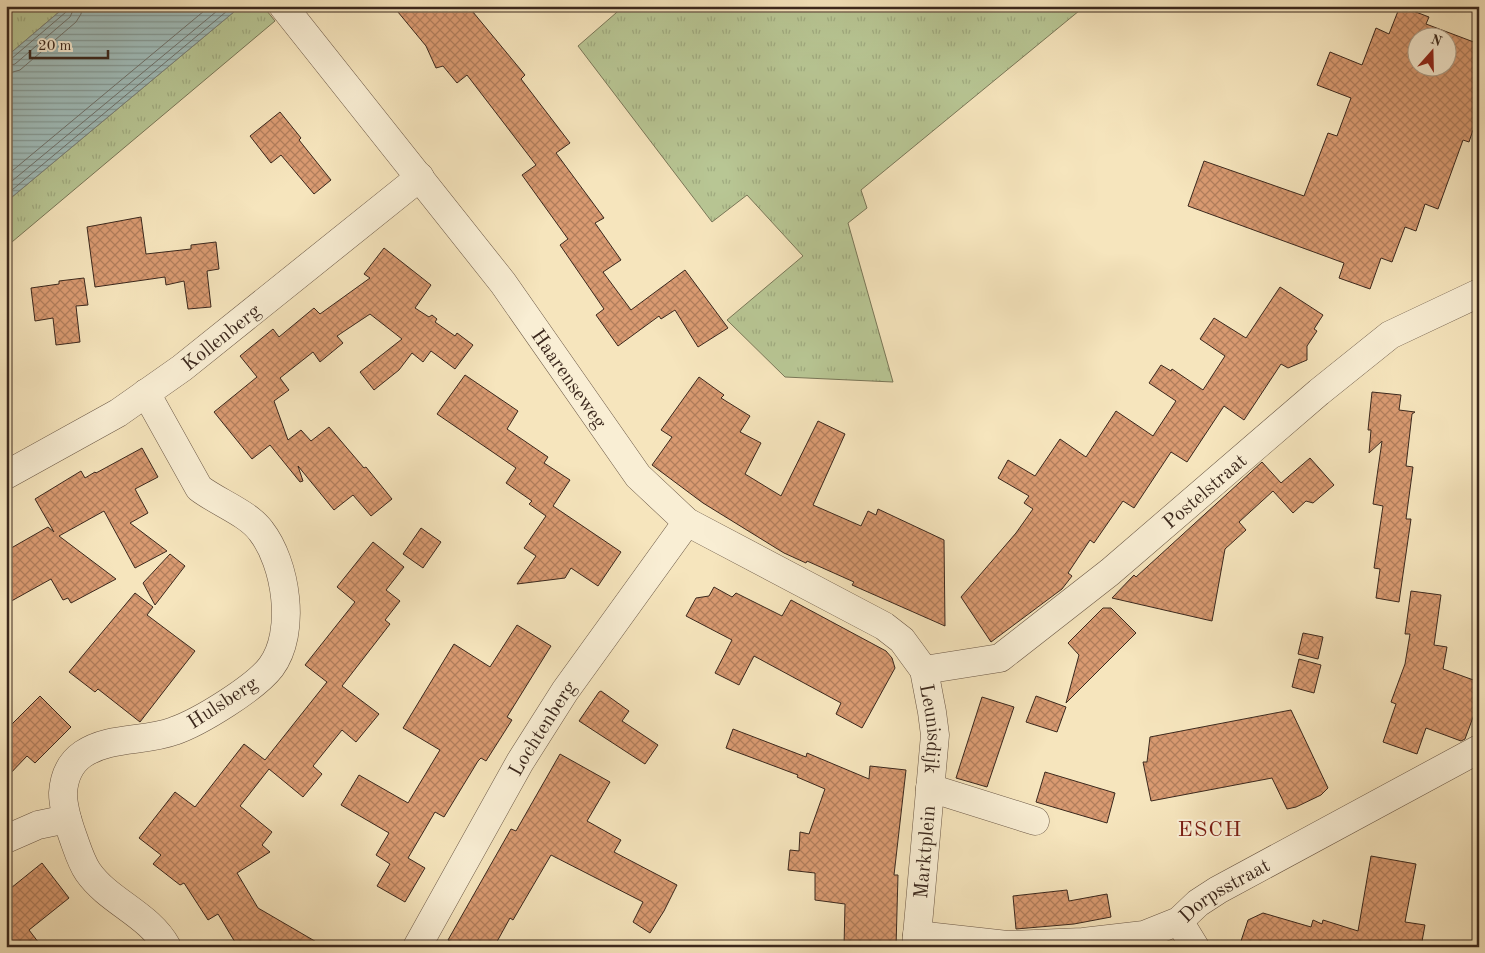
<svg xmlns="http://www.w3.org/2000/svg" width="1485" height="953" viewBox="0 0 1485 953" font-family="'Old Standard TT',serif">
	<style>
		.grass { fill: url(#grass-tufts); stroke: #7a7758 }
		.water { fill: url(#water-rules); stroke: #78817c }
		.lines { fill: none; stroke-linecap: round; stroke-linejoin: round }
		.shore { stroke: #6e726c; stroke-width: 1 }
		.building { fill: url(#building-cross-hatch); stroke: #3b281d; fill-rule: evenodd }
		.minor-casing { stroke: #6a5745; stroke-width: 29 }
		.minor { stroke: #f9eed4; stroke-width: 28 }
		.labels { text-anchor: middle; stroke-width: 4; stroke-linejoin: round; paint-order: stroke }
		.street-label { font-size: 20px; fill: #3b281d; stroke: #f9eed4 }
		.quarter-label { font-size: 22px; letter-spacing: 1px; fill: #7a1f14; stroke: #f9eed4 }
	</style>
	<defs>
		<pattern id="grass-tufts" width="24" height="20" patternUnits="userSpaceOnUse" patternTransform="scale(1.25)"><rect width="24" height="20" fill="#b8c694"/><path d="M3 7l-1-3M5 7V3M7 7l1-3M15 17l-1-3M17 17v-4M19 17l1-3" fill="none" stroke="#9faa7f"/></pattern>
		<pattern id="water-rules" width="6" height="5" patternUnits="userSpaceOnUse" patternTransform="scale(1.25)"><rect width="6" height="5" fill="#a0bdbb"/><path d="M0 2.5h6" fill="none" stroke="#849a97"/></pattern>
		<pattern id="building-cross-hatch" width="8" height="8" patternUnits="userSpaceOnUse" patternTransform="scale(1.25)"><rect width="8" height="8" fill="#d99a71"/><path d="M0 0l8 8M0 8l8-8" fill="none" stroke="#b17e5c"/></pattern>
	</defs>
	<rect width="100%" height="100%" fill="#f6e5bd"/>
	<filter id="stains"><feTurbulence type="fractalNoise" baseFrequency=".004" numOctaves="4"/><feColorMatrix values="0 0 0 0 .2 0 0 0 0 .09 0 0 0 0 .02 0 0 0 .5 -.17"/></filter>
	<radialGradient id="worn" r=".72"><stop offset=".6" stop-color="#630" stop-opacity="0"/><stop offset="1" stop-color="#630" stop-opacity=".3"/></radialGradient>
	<path class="grass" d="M16,6H66L6,57V14Z
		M241,6H263L275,21L6,247V202Z
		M624,6H1085L861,190L867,208L848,223L893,382L785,377L727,320L803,256L747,195L712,222L578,46Z"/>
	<path class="water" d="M66,6H241L6,202V57Z"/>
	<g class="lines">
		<path class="shore" d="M6,60L11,59L66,12L69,6
			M6,66L15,64L70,17L75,6
			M6,74L20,70L76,22L81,14L82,6
			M6,176L210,6
			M6,186L223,6
			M6,195L233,6"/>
	</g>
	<path class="building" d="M393,6H468L525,75L521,79L570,143L556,153L604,218L595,223L621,260L603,272L631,310L685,270L728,328L698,347L675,310L661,319L659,316L618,346L596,315L604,309L560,245L568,239L522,175L536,165L467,75L457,83L443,66L436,68L426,46Z
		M1400,6L1429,17L1426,24L1479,44V132L1473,130L1469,142L1463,140L1438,209L1425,204L1416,231L1405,227L1392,262L1381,258L1370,289L1339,278L1344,263L1188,206L1204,161L1304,196L1328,133L1337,136L1351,98L1317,85L1330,52L1362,65L1376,28L1389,34ZM1418,38H1448V68H1418Z
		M280,112L301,138L299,140L331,180L314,194L281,155L271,163L250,136Z
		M141,217L146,254L191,249V245L216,242L219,269L207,271L211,307L188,309L184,281L166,285L165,277L95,287L87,227Z
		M384,248L431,285L415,308L429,317L432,315L437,319L435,322L455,336L457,333L473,345L455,369L431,351L423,362L412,353L399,370L374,390L360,372L402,339L370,314L337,336L343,343L320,362L313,352L280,378L289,390L274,401L288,440L301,430L311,441L329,427L364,468L366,467L392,499L371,516L353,495L334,510L298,466L303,481L300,482L270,445L252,459L214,412L257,377L240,356L273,329L279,337L314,308L320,314L370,278L364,274Z
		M84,278L88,305L76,306L80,342L56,345L53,318L35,321L31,288L59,284V281Z
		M1280,287L1323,315L1314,329L1317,331L1307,346V360L1288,368L1281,364L1244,420L1224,406L1187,462L1171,452L1134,508L1123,501L1094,543L1090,540L1068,573L1072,576L1062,589L991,642L961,597L1016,533L1033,509L1024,503L1029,496L998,478L1008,460L1035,476L1060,439L1086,457L1116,411L1153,436L1176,401L1149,383L1161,365L1171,371L1172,369L1203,390L1225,356L1200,339L1214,318L1246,338Z
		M465,375L518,411L507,429L548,457L544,463L570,480L553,506L621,552L598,586L571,568L565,578L517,584L536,556L524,548L546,516L529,504L532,501L506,483L516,468L437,414Z
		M699,377L724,395L721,398L750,416L740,432L761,443L745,474L781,496L818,421L845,434L813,505L861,526L868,511L876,515L878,509L944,540L945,626L852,585L854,582L807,561L806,563L784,553L703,503L652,465L672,437L661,430Z
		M1372,392L1401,395L1399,410L1415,412L1412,414L1406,466L1413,467L1406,519H1411L1399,602L1376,598L1380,569L1374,568L1383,506L1373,504L1382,441L1369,453L1371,430H1368Z
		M142,448L158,477L135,489L148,513L130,523L167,551L135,568L104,511L59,536L116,579L71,603L68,598L63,600L51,579L6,604V551L48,527L54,532L35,499L81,471L85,478L95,472L96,473Z
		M1310,458L1334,485L1313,503L1306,501L1293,513L1273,491L1239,522L1246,530L1225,549L1212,621L1112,598L1134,575L1136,577L1262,462L1281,483Z
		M421,528L441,542L423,568L403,554Z
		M373,542L404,567L386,590L400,601L385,620L390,624L342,686L379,714L356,742L342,730L313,766L322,774L303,797L269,769L240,806L272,832L262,845L270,852L237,873L258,908L325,947H238L218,914L208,920L184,883L180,885L153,864L161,855L139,838L175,792L195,807L244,744L265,760L327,682L305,665L355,602L337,587Z
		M170,554L185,566L155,605L143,583Z
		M714,587L732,597L736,593L782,616L791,600L886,651L892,658L895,668L862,728L836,714L841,703L754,656L739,685L715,673L732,640L686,616L696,598L709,596Z
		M1411,591L1441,595L1434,645L1447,647L1443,669L1479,682V701L1465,739L1461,741L1426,728L1417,754L1383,742L1396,704L1391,702L1405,664L1410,634H1405Z
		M135,593L153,607L147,615L195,651L140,722L98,689L95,692L69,672Z
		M1103,608H1111L1136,633L1066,703L1079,655L1068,643Z
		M517,625L551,646L507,717L512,720L486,761L481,758L478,761L444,817L435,812L408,858L425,868L405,902L377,886L390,864L376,855L389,833L341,805L359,775L408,803L440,750L403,728L454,644L490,667Z
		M1303,633L1323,637L1318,659L1298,654Z
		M1299,659L1321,665L1314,693L1292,687Z
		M601,691L629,711L622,721L658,745L645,764L579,721L599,692Z
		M40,696L71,727L35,763L27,756L6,778V730Z
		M1036,696L1066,707L1057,732L1026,722Z
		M982,697L1014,707L987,787L956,778Z
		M1291,710L1328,788L1321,795L1296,807L1287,809L1272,778L1151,801L1143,762H1147L1150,737Z
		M733,729L806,757L807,753L869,779L870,766L906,770L894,875H898L896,947H844L845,904L815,900V873L788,870L790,850L799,851L800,832L809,834L825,789L797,777L798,775L726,748Z
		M560,754L610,782L587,821L621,840L614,852L677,885L664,911L650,933L633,922L643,902L551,855L513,920L510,918L494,947H460L448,940L511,829L516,831Z
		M1045,772L1115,793L1107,823L1036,802Z
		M1371,856L1416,864L1405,922L1425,925L1421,947H1239L1248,920L1263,913L1311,927L1313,920L1322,924L1323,920L1358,931Z
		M42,863L69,898L29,930L42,947H6V892Z
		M1067,890L1069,901L1107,894L1111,917L1074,924L1016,929L1013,896Z"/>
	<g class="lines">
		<defs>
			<g id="minor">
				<path id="s1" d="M283,6L503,283L638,476L687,522L884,626L902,640L924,670L932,712L935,735L916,947"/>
				<path d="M146,393L199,488C217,502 248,513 261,531C286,563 297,632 271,667C255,688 200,722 174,731C145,742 110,736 83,754C70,763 64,777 63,793C63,808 68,823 73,837C77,848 81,862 88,872C109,902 149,914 167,947"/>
				<path id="s2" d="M6,475L118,413L182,368L420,177"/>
				<path id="s3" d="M924,670L1000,658L1110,572L1319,392L1390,335L1479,293"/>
				<path d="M930,788L1035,821"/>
				<path d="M6,839L38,825L67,819"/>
				<path d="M1179,921L1195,947"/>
				<path id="s4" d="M917,935L1007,945L1083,942L1144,935L1179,921L1198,903L1218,890L1479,749"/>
				<path id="s5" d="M417,947L520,762L565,691L687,522"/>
			</g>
		</defs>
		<use href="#minor" class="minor-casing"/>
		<use href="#minor" class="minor"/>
	</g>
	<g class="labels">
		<g class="street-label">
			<text dy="7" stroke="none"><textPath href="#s2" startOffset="256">Kollenberg</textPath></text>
			<text dy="7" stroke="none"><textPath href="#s1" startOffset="470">Haarenseweg</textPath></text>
			<text dy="7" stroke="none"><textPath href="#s3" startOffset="341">Postelstraat</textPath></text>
			<text transform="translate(222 702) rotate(-33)" y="7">Hulsberg</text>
			<text dy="7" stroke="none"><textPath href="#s5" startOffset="252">Lochtenberg</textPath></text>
			<text dy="7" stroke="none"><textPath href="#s1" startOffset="999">Leunisdijk</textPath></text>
			<text transform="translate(924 852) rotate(-85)" y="7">Marktplein</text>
			<text dy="7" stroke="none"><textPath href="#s4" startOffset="321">Dorpsstraat</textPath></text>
		</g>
		<g class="quarter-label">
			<text x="1210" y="836">ESCH</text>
		</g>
	</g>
	<rect width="1485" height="953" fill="none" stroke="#f6e5bd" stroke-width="25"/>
	<rect x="8" y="8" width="1470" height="938" fill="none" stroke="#3b281d" stroke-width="2.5"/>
	<rect x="12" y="12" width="1460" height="928" fill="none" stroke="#3b281d"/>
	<g transform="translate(1432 52) rotate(20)"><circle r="24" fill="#f9eed4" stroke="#ad9f8b"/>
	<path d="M0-4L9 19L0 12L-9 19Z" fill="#8f2418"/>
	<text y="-8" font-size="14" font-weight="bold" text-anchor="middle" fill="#3b281d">N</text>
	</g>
	<path d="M30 50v8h78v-8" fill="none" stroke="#3b281d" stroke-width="2.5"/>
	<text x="38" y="50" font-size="15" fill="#3b281d" stroke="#f9eed4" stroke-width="4" paint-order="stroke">20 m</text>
	<rect width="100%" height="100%" filter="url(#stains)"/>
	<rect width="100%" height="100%" fill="url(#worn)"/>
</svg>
